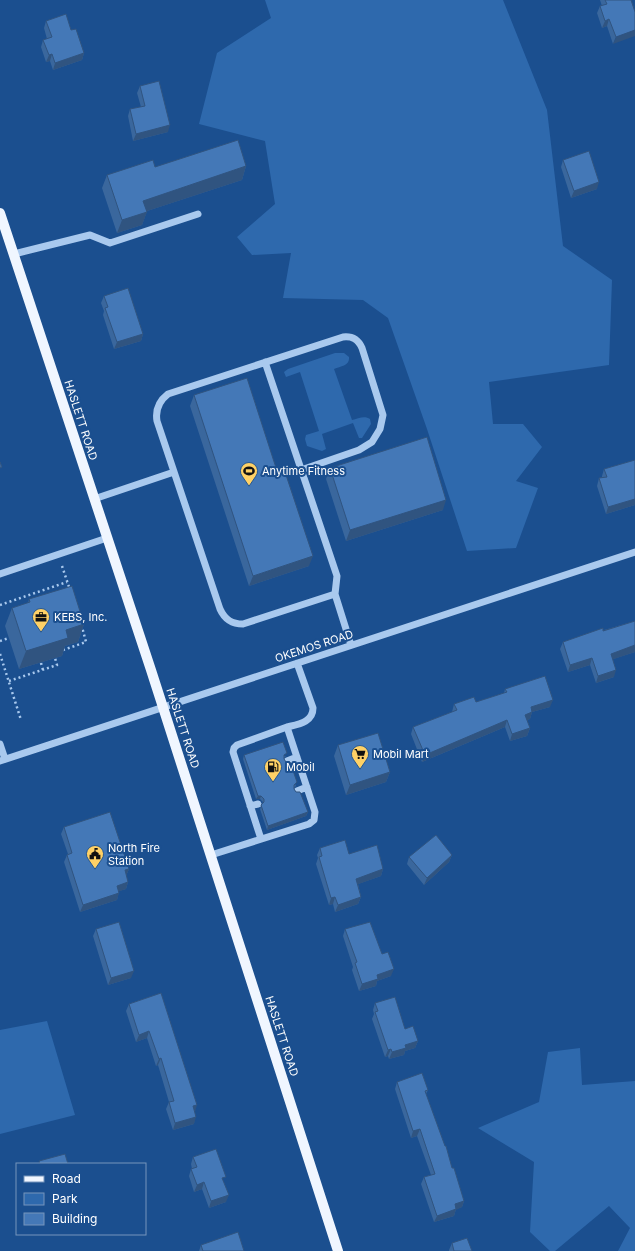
<svg xmlns="http://www.w3.org/2000/svg" width="635" height="1251" viewBox="0 0 635 1251" font-family="Inter,sans-serif">
	<style>
		.green { fill: #2e69ad }
		.lines { fill: none; stroke-linecap: round; stroke-linejoin: round }
		.path { stroke: #a9c9ee; stroke-width: 2.5; stroke-dasharray: 2 3; stroke-linecap: butt }
		.minor { stroke: #a9c9ee; stroke-width: 7 }
		.major { stroke: #f0f6ff; stroke-width: 10 }
		.wall { fill: #3a679d }
		.shaded-wall { fill: #305480 }
		.building { fill: #4478b7; stroke: #305480 }
		.labels { text-anchor: middle; stroke-width: 4; stroke-linejoin: round; paint-order: stroke }
		.street-label { font-size: 11px; fill: #fff; stroke: #1b4f8f }
		.poi-label { font-size: 11px; fill: #fff; stroke: #1b4f8f; text-anchor: start }
	</style>
	<rect width="100%" height="100%" fill="#1b4f8f"/>
	<path class="green" d="M265,0H503L547,110L563,246L612,280L609,365L489,382L493,424H523L542,447L516,481L538,488L516,548L467,551L427,429L388,318L363,300L283,298L291,253L252,255L237,237L275,204L265,141L199,124L217,53L271,18Z
		M335,353H344L349,357C350,366 341,366 334,369L352,420C358,419 364,415 370,419L371,424L362,438H359L353,423L322,434L326,449L322,451L307,446L305,439L306,435L319,431L300,372L286,377L284,372L288,369Z
		M47,1021L75,1115L0,1134V1030Z
		M580,1048L582,1085L635,1081V1251H618L630,1228L609,1206L555,1251H550L530,1232L534,1162L478,1128L539,1102L548,1052Z"/>
	<g class="lines">
		<path class="path" d="M62,566L70,590
			M0,605L67,582
			M0,641L9,638
			M63,650L86,642L82,627
			M0,654L21,720
			M41,663L43,670
			M9,681L57,665L55,658"/>
		<path class="minor" d="M14,254L90,235L110,243L198,214
			M265,362L337,576L335,594L351,645
			M301,470L359,450L372,442L380,429L383,415L362,348C358,339 352,336 343,337L168,394C159,401 155,409 157,421L220,609C225,620 232,624 243,624L335,594
			M94,499L174,472
			M0,574L107,538
			M0,744L5,759
			M0,761L635,552
			M287,761L297,757
			M297,791L307,787
			M250,806L258,804
			M261,839L233,752L234,748L237,745L287,727
			M211,855L309,824L314,820L315,812L287,727C299,724 313,722 313,708L297,663"/>
		<path class="major" d="M0,213L151,670L338,1251"/>
	</g>
	<path class="wall" d="M600,0H631L613,44L607,26L602,28L597,13L600,6H602Z
		M46,21L71,30L84,53L82,60L53,70L50,61L46,62L41,47L43,40L47,39L44,28Z
		M140,86L168,132L133,141L128,116L130,109L141,107L137,93Z
		M563,160L597,189L571,198L561,167Z
		M246,166L242,180L147,211L142,225L117,233L102,188L107,175L155,167Z
		M104,296L143,334L141,341L114,349L103,315L104,311L101,303Z
		M194,395L278,474L309,566L249,586L190,406Z
		M635,460V505L606,514L597,486L599,478H602V476L604,469Z
		M330,468L443,510L346,541L326,479Z
		M29,599L84,624L78,642L65,646L62,656L19,669L5,626L12,608L28,603Z
		M635,621V652L613,659L614,677L596,683L590,665L568,672L560,649L563,642Z
		M505,689L550,707L532,712L530,719L527,720L530,728L527,736L510,741L505,727L422,762L411,734L413,727L452,712L454,704L476,702L504,693Z
		M338,745L390,772L386,782L346,795L334,756Z
		M244,755L286,756L284,758V759L296,786L294,788V789L308,812L306,816L267,830L260,809L263,802L260,799H256L243,759Z
		M64,827L129,869L126,876L128,882L126,889L119,891L117,900L80,912L64,862L67,855L68,854L61,834Z
		M320,848L349,854L383,869L381,876L358,884L361,897L358,904L335,912L333,904L329,905L316,864L318,858L317,855Z
		M452,855L449,862L424,885L407,864L409,857Z
		M96,929L131,978L108,985L93,936Z
		M345,929L382,954L391,976L377,981L376,986L359,991L352,970L353,967L343,936Z
		M161,993L195,1112L194,1124L173,1130L166,1109L169,1102L158,1065L156,1066L147,1038L136,1042L126,1011L129,1004Z
		M375,1003L405,1029L418,1041L415,1048L405,1051L404,1055L389,1059L388,1056L385,1057L372,1019L374,1014L373,1010Z
		M397,1082L428,1090L426,1094L452,1168L464,1201L462,1207L456,1209L454,1216L434,1222L421,1184L424,1177L431,1175L417,1136L411,1138L395,1089Z
		M193,1157L224,1182L226,1202L209,1208L202,1189L194,1192L189,1176L191,1169H192L191,1164Z
		M452,1243L472,1251H449V1250Z
		M201,1245L244,1251H199Z"/>
	<path class="shaded-wall" d="M609,19L607,26L602,28L605,21Z
		M635,30V36L613,44L616,37Z
		M84,53L82,60L53,70L55,63Z
		M52,54L50,61L46,62L49,55Z
		M170,125L168,132L133,141L136,134Z
		M246,166L242,180L138,214L143,201Z
		M599,182L597,189L571,198L574,191Z
		M147,212L142,225L117,233L122,220Z
		M143,334L141,341L114,349L117,342Z
		M635,499V505L606,514L608,507Z
		M446,500L443,510L346,541L350,530Z
		M313,556L309,566L249,586L253,576Z
		M84,624L78,642L65,646L62,656L19,669L26,651L66,630Z
		M635,645V652L608,661L611,654Z
		M592,658L590,665L568,672L570,665Z
		M616,670L614,677L596,683L598,676Z
		M553,700L550,707L532,712L530,719L523,722L525,715L531,707Z
		M507,720L505,727L422,762L425,755Z
		M530,728L527,736L510,741L512,734Z
		M390,772L386,782L346,795L350,785Z
		M258,796H261L260,799H256Z
		M308,812L306,816L267,830L268,826Z
		M452,855L449,862L424,885L427,878Z
		M129,869L126,876L125,870Z
		M383,869L381,876L353,886L356,879Z
		M128,882L126,889L114,893L117,886Z
		M119,893L117,900L80,912L83,905Z
		M335,897L333,904L329,905L331,898Z
		M361,897L358,904L335,912L338,905Z
		M394,969L391,976L377,981L376,986L359,991L362,984L377,975Z
		M134,971L131,978L108,985L111,978Z
		M149,1031L147,1038L136,1042L139,1035Z
		M418,1041L415,1048L405,1051L404,1055L389,1059L392,1052L405,1045Z
		M391,1049L388,1056L385,1057L388,1050Z
		M161,1058L158,1065L156,1066L159,1059Z
		M197,1105L195,1112L193,1106Z
		M196,1117L194,1124L173,1130L175,1123Z
		M420,1129L417,1136L411,1138L413,1131Z
		M204,1182L202,1189L194,1192L197,1185Z
		M229,1195L226,1202L209,1208L211,1201Z
		M464,1201L462,1207L456,1210V1209L454,1216L434,1222L437,1216L455,1204Z"/>
	<path class="building" d="M605,0H631L635,12V30L616,37L609,19L605,21L600,6L607,4Z
		M66,14L71,30L76,29L84,53L55,63L52,54L49,55L43,40L52,37L46,21Z
		M159,81L170,125L136,134L130,109L145,106L140,86Z
		M238,140L246,166L143,201L147,212L122,220L107,175L153,160L155,167Z
		M589,151L599,182L574,191L563,160Z
		M128,288L143,334L117,342L105,308L108,307L104,296Z
		M247,378L278,474L285,472L313,556L253,576L194,395Z
		M427,437L446,500L350,530L330,468Z
		M635,460V499L608,507L599,478L607,477L604,469Z
		M0,462L2,467L0,468Z
		M72,586L84,624L66,630L68,638L26,651L12,608L30,602L29,599Z
		M635,621V645L611,654L616,670L598,676L592,658L570,665L563,642L603,628V631Z
		M545,676L553,700L531,707L532,712L525,715L530,728L512,734L507,720L425,755L413,727L457,710L454,704L474,697L476,702L507,692L505,689Z
		M378,733L390,772L350,785L338,745Z
		M283,742L287,753L284,755V759L286,762H290L297,782L294,785V789L296,792H300L308,812L268,826L261,805L264,802V799L261,796H258L244,755Z
		M110,812L129,869L125,870L128,882L117,886L119,893L83,905L67,855L72,853L64,827Z
		M436,835L452,855L427,878L409,857Z
		M345,840L349,854L377,845L383,869L356,879L361,897L338,905L335,897L331,898L319,857L322,856L320,848Z
		M119,922L134,971L111,978L96,929Z
		M370,922L382,954L388,952L394,969L377,975L378,979L362,984L355,963L357,962L345,929Z
		M161,993L197,1105L193,1106L196,1117L175,1123L169,1102L174,1101L161,1058L159,1059L149,1031L139,1035L129,1004Z
		M395,997L405,1029L413,1026L418,1041L405,1045L406,1048L392,1052L391,1049L388,1050L375,1012L378,1011L375,1003Z
		M422,1073L428,1090L425,1091L445,1146H446L452,1168H454L464,1201L455,1204L456,1209L437,1216L424,1177L435,1174L420,1129L413,1131L397,1082Z
		M216,1149L226,1177L222,1178L229,1195L211,1201L204,1182L197,1185L191,1169L197,1167L193,1157Z
		M65,1154L68,1164H40L39,1161Z
		M238,1232L244,1251H203L201,1245Z
		M467,1238L472,1251H454L452,1243Z"/>
	<defs>
		<symbol id="stadium-pin" viewBox="-11 -11 22 30"><path d="M0 17L-7.5 6A9.5 9.5 0 1 1 7.5 6Z" fill="#ffd166" stroke="#1b4f8f"/><path d="M0-5a6.5 5 0 1 0 0 10a6.5 5 0 1 0 0-10ZM-3.5-1.8h7v3.6h-7Z" fill="#111"/></symbol>
		<symbol id="office-pin" viewBox="-11 -11 22 30"><path d="M0 17L-7.5 6A9.5 9.5 0 1 1 7.5 6Z" fill="#ffd166" stroke="#1b4f8f"/><path d="M-6-3h4V-5.5h4V-3h4V5H-6ZM-1-4.5V-3h2v-1.5ZM-6 0V1H6V0Z" fill="#111"/></symbol>
		<symbol id="supermarket-pin" viewBox="-11 -11 22 30"><path d="M0 17L-7.5 6A9.5 9.5 0 1 1 7.5 6Z" fill="#ffd166" stroke="#1b4f8f"/><path d="M-6-5.5h2.5l.6 2H6L4.5 2H-2.5L-4.4-4H-6ZM-1.5 3.2a1.3 1.3 0 1 0 .1 0ZM3 3.2a1.3 1.3 0 1 0 .1 0Z" fill="#111"/></symbol>
		<symbol id="fuel-pin" viewBox="-11 -11 22 30"><path d="M0 17L-7.5 6A9.5 9.5 0 1 1 7.5 6Z" fill="#ffd166" stroke="#1b4f8f"/><path d="M-5.5-6h7V0h2V4h1.3V-2.5L3-4.5l.8-.8L6-3V5H2.5V1h-1V6h-7ZM-4.2-4.7v3.2H.2V-4.7Z" fill="#111"/></symbol>
		<symbol id="civic-pin" viewBox="-11 -11 22 30"><path d="M0 17L-7.5 6A9.5 9.5 0 1 1 7.5 6Z" fill="#ffd166" stroke="#1b4f8f"/><path d="M-.6-6.5H3V-4.5H.6V-3L4-1V1h2V6H-6V1h2V-1L-.6-3ZM-1.2 2.5V6h2.4V2.5Z" fill="#111"/></symbol>
	</defs>
	<g fill-rule="evenodd">
		<use href="#stadium-pin" x="239" y="461" width="20" height="27"/>
		<use href="#office-pin" x="31" y="607" width="20" height="27"/>
		<use href="#supermarket-pin" x="350" y="744" width="20" height="27"/>
		<use href="#fuel-pin" x="263" y="757" width="20" height="27"/>
		<use href="#civic-pin" x="85" y="844" width="20" height="27"/>
	</g>
	<g class="labels">
		<g class="street-label">
			<text transform="translate(81 420) rotate(72)" y="4">HASLETT ROAD</text>
			<text transform="translate(314 646) rotate(-18)" y="4">OKEMOS ROAD</text>
			<text transform="translate(183 728) rotate(72)" y="4">HASLETT ROAD</text>
			<text transform="translate(282 1036) rotate(72)" y="4">HASLETT ROAD</text>
		</g>
		<g class="poi-label">
			<text x="262" y="475">Anytime Fitness</text>
			<text x="54" y="621">KEBS, Inc.</text>
			<text x="373" y="758">Mobil Mart</text>
			<text x="286" y="771">Mobil</text>
			<text x="108" y="852">North Fire<tspan x="108" dy="13">Station</tspan></text>
		</g>
	</g>
	<rect x="16" y="1163" width="130" height="72" fill="#1b4f8f" stroke="#7695bc"/>
	<rect x="24" y="1176" width="20" height="6" fill="#f0f6ff" stroke="#7695bc"/>
	<text x="52" y="1183" font-size="12" fill="#ffffff">Road</text>
	<rect x="24" y="1193" width="20" height="12" fill="#2e69ad" stroke="#7695bc"/>
	<text x="52" y="1203" font-size="12" fill="#ffffff">Park</text>
	<rect x="24" y="1213" width="20" height="12" fill="#4478b7" stroke="#7695bc"/>
	<text x="52" y="1223" font-size="12" fill="#ffffff">Building</text>
</svg>
